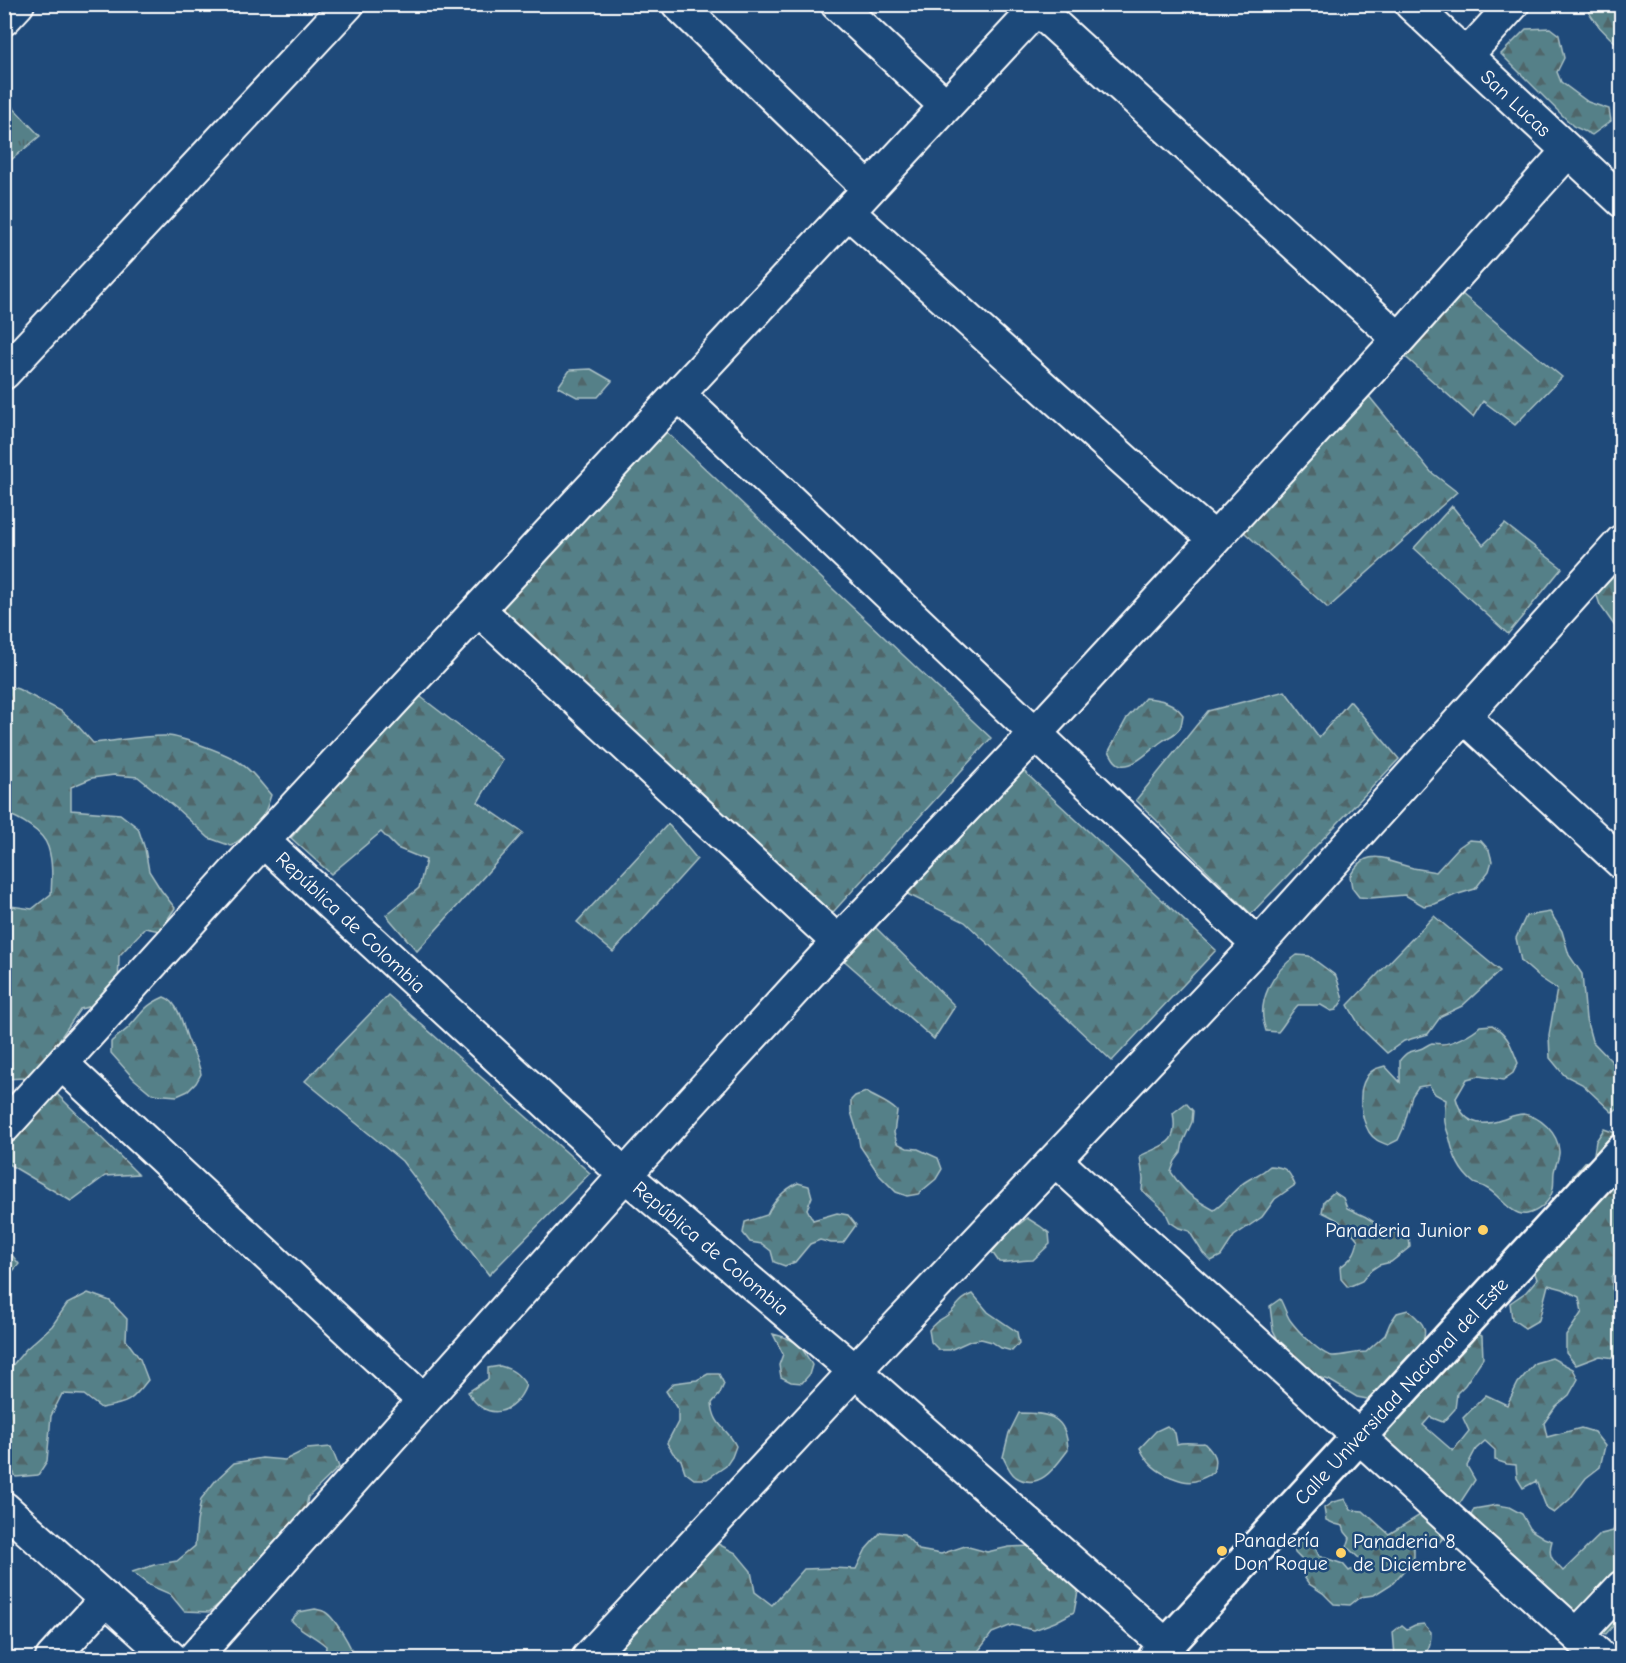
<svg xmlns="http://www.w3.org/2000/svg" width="1626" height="1663" viewBox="0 0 1626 1663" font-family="'Comic Neue',sans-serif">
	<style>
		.grass { fill: url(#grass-tufts); stroke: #aac0c4; stroke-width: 1.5 }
		.forest { fill: url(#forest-firs); stroke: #aac0c4; stroke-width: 1.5 }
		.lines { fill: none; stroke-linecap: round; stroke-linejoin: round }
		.minor-casing { stroke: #fff; stroke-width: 36 }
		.tertiary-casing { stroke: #fff; stroke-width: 38 }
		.minor { stroke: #1f4a7a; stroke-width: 32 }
		.tertiary { stroke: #1f4a7a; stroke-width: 33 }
		.poi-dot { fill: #ffd166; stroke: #1f4a7a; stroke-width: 2 }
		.labels { text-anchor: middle; stroke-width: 5; stroke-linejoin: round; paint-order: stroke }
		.street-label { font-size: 20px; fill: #fff; stroke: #1f4a7a }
		.poi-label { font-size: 20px; fill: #fff; stroke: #1f4a7a; text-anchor: start }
	</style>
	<defs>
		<pattern id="grass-tufts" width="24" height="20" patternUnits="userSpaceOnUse" patternTransform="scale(1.5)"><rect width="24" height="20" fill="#558088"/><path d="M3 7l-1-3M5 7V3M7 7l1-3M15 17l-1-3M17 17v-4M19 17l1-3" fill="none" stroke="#50666a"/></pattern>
		<pattern id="forest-firs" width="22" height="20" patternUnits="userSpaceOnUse" patternTransform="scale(1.5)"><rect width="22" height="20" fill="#558088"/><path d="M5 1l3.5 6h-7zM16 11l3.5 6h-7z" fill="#50666a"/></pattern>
	</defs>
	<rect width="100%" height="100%" fill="#1f4a7a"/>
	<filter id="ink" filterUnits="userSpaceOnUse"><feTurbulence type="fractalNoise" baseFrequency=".0167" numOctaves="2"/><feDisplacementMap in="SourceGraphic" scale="12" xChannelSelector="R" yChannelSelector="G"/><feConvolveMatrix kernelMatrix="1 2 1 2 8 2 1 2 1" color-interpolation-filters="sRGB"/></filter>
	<g filter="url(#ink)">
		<path class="grass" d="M5,99L40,136L5,165Z"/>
		<path class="forest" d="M1585,5H1619L1621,10V47C1605,35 1594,23 1585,5Z
			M1550,28L1559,35L1564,58L1557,72L1561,82L1588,102L1609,109L1611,121L1592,135L1573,126L1501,54L1526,29Z
			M1456,289L1562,377L1515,425L1483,401L1473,417L1400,352Z
			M591,369L612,381L598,397H577L558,387L570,370Z
			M1363,389L1431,472L1457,492L1328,608L1234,523Z
			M660,426L991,738L825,921L493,616Z
			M1452,506L1483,545L1505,524L1562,568L1508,634L1414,548Z
			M1621,547V635L1600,605L1593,584Z
			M5,685L18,689L61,711L78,726L93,743C118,741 143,735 168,736C182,737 222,752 234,759C249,767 260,782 271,795C262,825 256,829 231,846L209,838L176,808L138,777L114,775L92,778L71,787V810L120,814L138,828L145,849L149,871L161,890L175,908L160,931L145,928L119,956L118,989L102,1004L80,1009L55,1046L42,1063L24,1078L5,1079L4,905L32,909L51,894C52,879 53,862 48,847C43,831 19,818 5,813Z
			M1285,691L1319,737L1350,701L1399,759L1251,914L1136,800L1208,711Z
			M417,694L503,760L478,802L523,833L417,951L386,915L419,888L426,860L397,848L381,832L331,874L291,838Z
			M1145,698C1160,699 1174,702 1183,715C1182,720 1182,724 1180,728C1175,736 1167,737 1161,742C1151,749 1134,768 1121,765C1114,763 1112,756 1109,751L1127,718Z
			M1016,764L1216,950L1112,1061L965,922L901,891Z
			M668,824L697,859L613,952L577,922Z
			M1469,840L1481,841L1489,850L1492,861L1489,871L1475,889L1455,895L1435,904L1424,906L1405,895L1371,898L1359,897L1352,888L1350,876C1360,859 1369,854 1388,859L1389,861L1413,868L1436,872L1459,847Z
			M1550,912L1562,931L1569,955L1582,974L1586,1019L1592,1041L1621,1071V1106L1612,1112L1582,1084L1564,1075L1550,1058L1549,1035L1557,989L1539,977L1521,961L1516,938L1526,916Z
			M1434,916L1500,971L1462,1006L1441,1016L1428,1034L1404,1041L1387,1053L1361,1028L1348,1005Z
			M872,924L955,1006L934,1039L839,956Z
			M1297,955L1309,956L1336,976L1340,988L1343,1000L1336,1010L1331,1011L1321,1005H1298C1290,1013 1286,1023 1278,1032L1266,1031C1255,1002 1273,971 1297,955Z
			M388,995L590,1173L489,1275L402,1161L305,1081Z
			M164,997C167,998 170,1000 172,1002C182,1013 183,1029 189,1042C193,1053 199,1062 201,1074L196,1083L188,1091L177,1096L152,1094L134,1079L111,1053V1042C117,1036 125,1032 130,1026C144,1011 144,1006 164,997Z
			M1492,1025C1509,1035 1511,1046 1518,1063L1513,1073L1503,1080L1479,1076L1467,1079L1456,1098C1462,1122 1478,1128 1501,1120C1508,1118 1515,1114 1523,1114C1540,1116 1558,1133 1559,1151C1560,1157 1555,1165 1554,1172C1553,1180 1555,1187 1551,1195C1547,1204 1537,1212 1527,1214C1517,1216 1507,1206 1500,1199C1496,1195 1491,1190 1486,1188C1482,1185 1477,1185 1474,1183C1459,1171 1454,1157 1450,1140C1449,1135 1447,1131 1446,1127C1443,1118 1445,1108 1446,1100L1435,1094L1429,1085L1418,1087L1412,1096L1403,1129L1398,1140L1388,1145C1380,1142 1374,1140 1369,1132C1361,1118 1357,1092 1366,1078C1370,1070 1377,1068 1385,1066L1400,1082V1060C1409,1050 1408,1053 1420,1049C1424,1048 1428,1044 1432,1043C1436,1043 1439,1044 1442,1044C1452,1044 1473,1033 1480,1026Z
			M54,1091L138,1174L105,1176L71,1201L5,1162V1139Z
			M866,1092C877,1099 888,1102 897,1111L894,1133L897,1143L907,1148L918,1149L938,1158L942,1169L936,1179L918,1194L907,1196L896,1192L880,1176L860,1146L858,1134L851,1112V1100L855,1096Z
			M1186,1103L1193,1111L1192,1122L1183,1142L1181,1153L1175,1161L1171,1172C1185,1193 1192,1198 1214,1210C1227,1202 1235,1187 1248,1180C1258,1174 1260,1175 1270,1166C1286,1167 1289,1170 1295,1185L1275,1199L1262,1217L1234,1236L1221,1256L1211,1261L1203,1253L1189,1231L1179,1228L1170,1222L1165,1211L1142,1190L1143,1179L1140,1156C1163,1144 1179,1146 1173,1113Z
			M1604,1129L1621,1135L1622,1222L1618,1224L1621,1263L1612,1277V1289L1621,1297V1367L1615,1358L1600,1356L1576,1365L1566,1353V1336L1582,1312L1579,1297L1563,1289L1548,1285L1539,1320L1525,1328L1512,1319L1510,1303L1526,1292L1537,1279L1532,1265L1569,1198L1571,1178L1585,1162L1593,1160L1596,1141Z
			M798,1183L809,1186L812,1197L807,1209L813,1220L837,1213L848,1215L856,1225L843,1243H831L820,1240L810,1244L795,1262L785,1266L774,1262L771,1251L762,1244L750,1242L743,1233L745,1222L767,1215C774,1200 783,1190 798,1183Z
			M1334,1192L1343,1198L1347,1208L1366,1217L1386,1230L1409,1236L1410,1247L1391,1262L1379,1265L1370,1271L1362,1281L1348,1287L1341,1279L1340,1267C1351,1260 1356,1253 1358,1240C1348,1226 1337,1219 1322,1212L1324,1201Z
			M1027,1218L1040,1226L1049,1233L1050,1244L1033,1260C1022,1260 1011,1263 999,1262L992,1252L1008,1233Z
			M4,1245L19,1264L5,1280H4Z
			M88,1293L110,1301L127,1319L126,1340L140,1359L148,1380C131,1402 129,1403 101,1408L84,1395L62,1394L51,1416L47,1461L38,1475L16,1477L5,1458V1380L11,1367L26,1349L52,1326L67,1304Z
			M973,1294L988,1312L1017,1332L1019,1343L1012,1351L1001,1348L992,1342L981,1339L970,1341L950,1350H939L931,1342L929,1330C937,1319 940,1321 949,1314C960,1304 958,1300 973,1294Z
			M1280,1299C1284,1306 1286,1314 1290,1320C1297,1330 1322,1356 1333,1356C1344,1356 1355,1352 1366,1352L1385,1335L1390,1323L1397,1313L1408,1310C1414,1315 1422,1321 1424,1328C1430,1347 1391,1385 1378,1399H1367L1357,1397L1329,1380L1318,1377L1288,1359L1273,1330L1270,1306Z
			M1469,1330L1482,1336L1483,1358L1465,1385L1457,1393L1455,1409L1443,1422L1430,1417L1423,1425L1453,1451L1469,1431L1463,1418L1486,1395L1507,1405L1518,1383L1535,1363L1552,1358L1573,1369L1578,1379L1569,1395L1556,1406L1544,1423L1547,1437L1581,1428L1594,1432L1605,1446L1600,1467L1586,1478L1570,1499L1554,1513L1547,1509L1536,1481L1523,1488L1517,1478L1516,1465L1507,1464L1495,1460V1450L1485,1441L1476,1449L1467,1466L1475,1480L1460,1503L1444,1502L1405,1478L1379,1431Z
			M773,1334C797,1340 800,1343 812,1365L809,1375L802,1383L791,1382L781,1377L779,1365L783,1354Z
			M500,1366C512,1369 519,1374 526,1385C515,1415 485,1423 468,1392L488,1379V1368Z
			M708,1374H719L724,1384L719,1395L712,1403C714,1427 727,1427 736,1446L732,1457L726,1466L707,1479H694L685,1472L681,1460L673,1453L667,1443L678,1422V1410L666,1391L674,1383L697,1380Z
			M1019,1413C1048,1413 1067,1415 1068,1450C1056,1466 1040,1492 1016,1477C1010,1473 1006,1463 1003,1457L1009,1433Z
			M1167,1426L1175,1433L1177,1444C1184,1441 1196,1444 1204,1443C1215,1454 1217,1458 1213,1473C1207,1476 1202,1479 1195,1481C1186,1483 1179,1480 1171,1477C1156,1471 1147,1463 1140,1448L1156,1431Z
			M331,1447L339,1467L308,1497L304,1518L242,1585L209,1612L184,1611L170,1594L149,1585L132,1572L154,1565L177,1561L195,1546L197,1522L201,1499L216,1480L234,1463L262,1458L285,1460L307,1449Z
			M1345,1499L1351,1510L1363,1511L1389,1534L1420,1515C1433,1521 1438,1524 1443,1538L1435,1547L1420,1540L1412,1541L1414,1548V1559L1393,1583L1374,1595L1360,1597L1350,1605L1334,1604L1323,1593L1309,1584L1300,1571L1302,1560L1295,1553L1294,1546L1301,1540L1315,1547L1319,1556L1343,1564L1349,1571L1357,1567L1361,1560L1347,1547L1350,1538L1345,1532L1343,1526L1335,1524L1326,1520L1324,1508L1333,1502Z
			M1497,1505L1509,1507L1522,1514L1531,1530L1544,1538L1552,1541C1547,1557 1553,1560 1563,1571L1601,1534L1613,1531L1618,1516L1621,1512V1617L1606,1634L1591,1630L1467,1524L1474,1509Z
			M881,1532L904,1534L919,1550L941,1554L965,1546L987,1552L1009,1547L1032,1546L1068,1572L1078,1591L1074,1612L1055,1622L1034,1630L1012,1625L992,1633L973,1658H623L621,1649L634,1629L655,1613L697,1559L716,1543L736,1553L751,1571L755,1592L772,1605L804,1569L831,1568L856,1569L866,1549Z
			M315,1609C319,1610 322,1610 325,1612C334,1617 353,1648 354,1658H325L326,1646C315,1636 301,1631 291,1620L299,1612Z
			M1424,1624L1431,1632C1431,1648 1427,1658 1410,1658C1404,1658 1400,1659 1395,1656L1393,1632L1402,1625L1407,1629L1415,1625Z"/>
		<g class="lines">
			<defs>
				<path id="minor" d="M678,4L869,189
					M837,4L946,106
					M1411,4L1622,201
					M1037,9L1399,339
					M4,19L18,4
					M1466,56L1513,4
					M848,212L1161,493L1214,538
					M4,373L348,4
					M679,395L1258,945
					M479,610L838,942
					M1464,717L1622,863
					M263,841L625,1175L855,1371L1167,1646
					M62,1064L423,1400
					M4,1127L263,841L1041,4
					M1055,1160L1602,1658
					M4,1508L171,1658
					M1577,1635L1622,1587
					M52,1658L106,1599
					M194,1658L625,1175L838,942L1035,734L1399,339L1568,151
					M588,1658L855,1371L1258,945L1622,541"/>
				<path id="tertiary" d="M1155,1658L1622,1151"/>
			</defs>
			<use href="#minor" class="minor-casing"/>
			<use href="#tertiary" class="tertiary-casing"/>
			<use href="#minor" class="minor"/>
			<use href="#tertiary" class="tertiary"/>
		</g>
	</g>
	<g class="poi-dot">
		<circle cx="1483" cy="1230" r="6"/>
		<circle cx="1222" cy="1551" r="6"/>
		<circle cx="1341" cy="1553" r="6"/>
	</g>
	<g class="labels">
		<g class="street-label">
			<text transform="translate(1516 103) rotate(43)" y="7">San Lucas</text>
			<text transform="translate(351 922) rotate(43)" y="7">República de Colombia</text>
			<text transform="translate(711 1248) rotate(40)" y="7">República de Colombia</text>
			<text transform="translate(1401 1391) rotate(-47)" y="7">Calle Universidad Nacional del Este</text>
		</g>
		<g class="poi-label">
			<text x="1471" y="1237" text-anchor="end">Panaderia Junior</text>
			<text x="1234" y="1547">Panadería<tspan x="1234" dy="23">Don Roque</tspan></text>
			<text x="1353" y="1548">Panaderia 8<tspan x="1353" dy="23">de Diciembre</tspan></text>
		</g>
	</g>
	<rect width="1626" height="1663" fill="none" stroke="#1f4a7a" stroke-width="24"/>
	<rect x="12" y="12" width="1602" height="1639" fill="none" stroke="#fff" stroke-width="2" filter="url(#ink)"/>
</svg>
